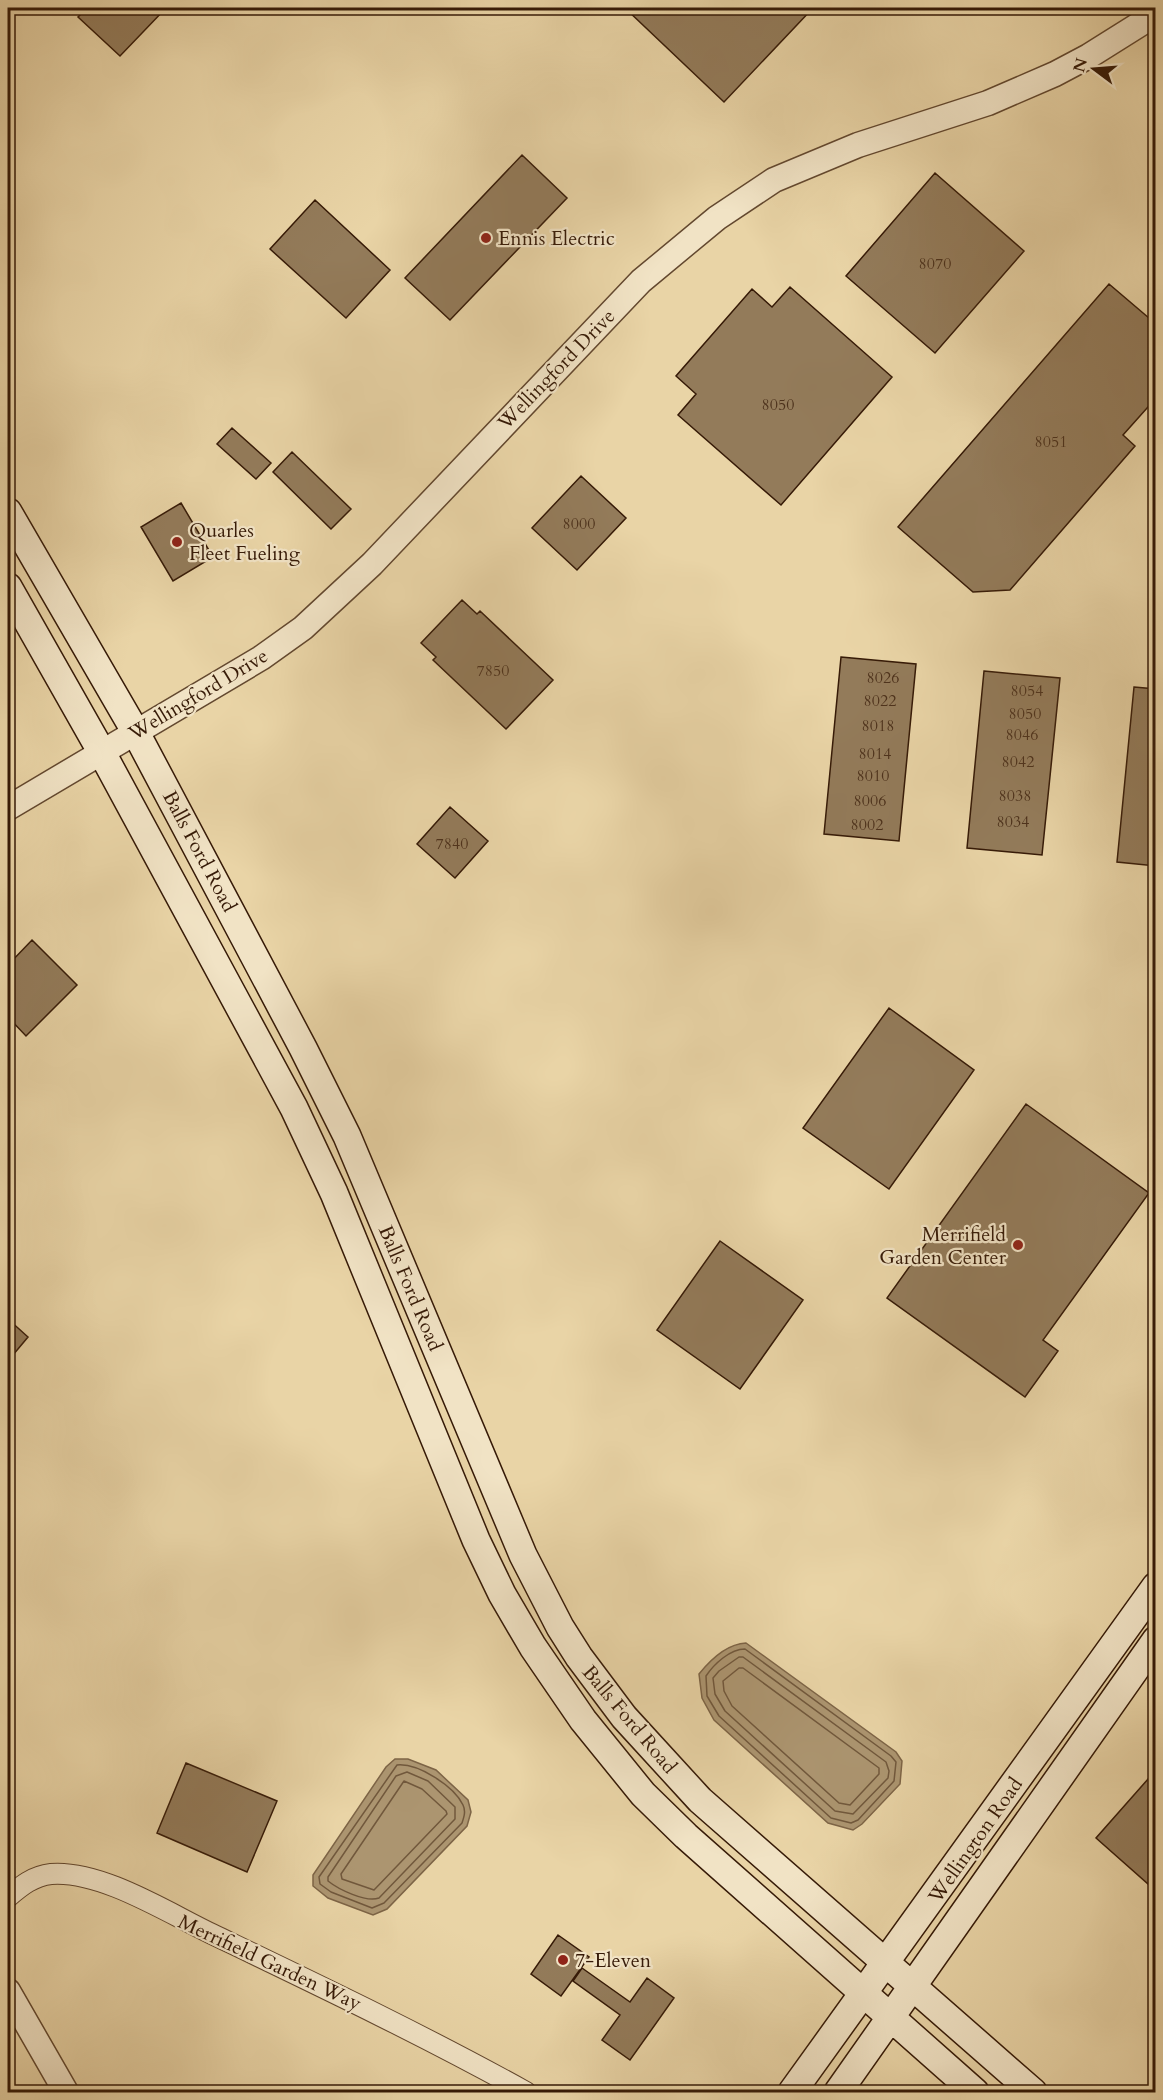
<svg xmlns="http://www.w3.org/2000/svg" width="1163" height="2100" viewBox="0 0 1163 2100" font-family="Cardo,serif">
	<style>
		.water { fill: #ac9570; stroke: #7d6446; stroke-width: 1.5 }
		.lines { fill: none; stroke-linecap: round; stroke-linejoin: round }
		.shore { stroke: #71583c; stroke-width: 1.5 }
		.building { fill: #937b5a; stroke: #361a07; stroke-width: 1.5 }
		.minor-casing { stroke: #63482f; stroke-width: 22 }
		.tertiary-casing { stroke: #63482f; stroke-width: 27 }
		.secondary-casing { stroke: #361a07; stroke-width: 30 }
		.minor { stroke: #f1e3c5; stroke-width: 20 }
		.tertiary { stroke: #f1e3c5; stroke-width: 24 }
		.secondary { stroke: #f1e3c5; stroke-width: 27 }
		.poi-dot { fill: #8f2418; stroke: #f1e3c5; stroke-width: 2 }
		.labels { text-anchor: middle; stroke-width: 4.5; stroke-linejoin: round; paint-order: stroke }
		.number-label { font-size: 16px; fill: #4d321c }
		.poi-label { font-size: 20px; fill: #361a07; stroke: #f1e3c5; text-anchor: start }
		.street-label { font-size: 20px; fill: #361a07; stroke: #f1e3c5 }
	</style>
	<rect width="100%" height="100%" fill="#e9d4a6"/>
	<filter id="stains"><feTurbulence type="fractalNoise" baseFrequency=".00333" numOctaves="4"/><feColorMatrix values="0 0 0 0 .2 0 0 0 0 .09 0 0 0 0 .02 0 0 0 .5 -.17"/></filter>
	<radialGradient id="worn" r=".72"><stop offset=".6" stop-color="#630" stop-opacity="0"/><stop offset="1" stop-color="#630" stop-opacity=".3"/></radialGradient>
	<path class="water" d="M746,1643L896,1752L902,1761L900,1784L862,1824L853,1830L828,1823L714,1720L702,1698L699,1674C711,1659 727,1644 746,1643Z
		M395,1759H408L436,1770L468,1800L471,1812L467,1826L387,1909L373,1915L328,1898L313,1886V1875L386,1767Z"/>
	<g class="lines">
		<path class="shore" d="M745,1649L891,1756L896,1762L894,1781L858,1820L851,1823L831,1818L719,1716L707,1696L706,1676C714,1664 730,1649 745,1649Z
			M739,1657H743L886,1762L889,1771L888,1778L853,1814L835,1811L725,1711L715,1694L713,1678L719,1671Z
			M739,1668H743L879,1768V1774L850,1805L839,1803L732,1706L724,1691L723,1681Z
			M397,1765C418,1763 454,1786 463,1805C466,1811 464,1817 462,1823L384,1903L372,1908L331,1892L320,1884L319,1877Z
			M407,1772L428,1781L455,1807V1819L379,1898C366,1903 338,1889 328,1881V1877L396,1776Z
			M404,1781L422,1789L446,1811L447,1814L374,1890L342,1879L341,1874Z"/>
	</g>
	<path class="building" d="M73,8H166L120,56L78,17L81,14Z
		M625,8H813L724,102Z
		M522,155L567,198L450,320L405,278Z
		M935,173L1024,251L935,353L846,276Z
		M315,200L390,270L346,318L270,249Z
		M1109,284L1156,324V398L1123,435L1135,446L1010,590L973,592L898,527Z
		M790,287L892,377L781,505L678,415L696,394L676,376L752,289L772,307Z
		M232,428L271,463L256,479L217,444Z
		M292,452L351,509L331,529L273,472Z
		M581,476L626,518L577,570L532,528Z
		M181,503L213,557L173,581L141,527Z
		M462,600L477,614L480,611L553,680L506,729L433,660L436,657L421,643Z
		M841,657L916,664L899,841L824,834Z
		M984,671L1060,678L1042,855L967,848Z
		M1134,687L1156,689V866L1117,862Z
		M450,807L488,841L455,878L417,844Z
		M32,940L77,985L26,1036L8,1017V965Z
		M889,1008L974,1070L889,1189L803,1128Z
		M1026,1104L1149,1193L1043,1340L1058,1351L1025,1397L887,1298Z
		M720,1241L803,1300L740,1389L657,1330Z
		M8,1319L28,1337L8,1361Z
		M186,1763L277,1801L247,1872L157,1833Z
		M1156,1770V1891L1096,1838Z
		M558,1935L589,1957L561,1996L531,1974Z
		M582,1968L630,2002L647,1978L674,1998L630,2060L602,2040L620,2015L573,1981Z"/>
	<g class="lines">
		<defs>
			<path id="minor" d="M8,1897C21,1886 33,1876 51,1874C101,1870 168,1913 212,1934C318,1985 423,2035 526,2092"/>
			<path id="tertiary" d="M8,808L261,658L303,628L372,564L641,281L717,218L774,180L858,145L988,103L1055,74L1089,56L1156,14
				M8,1991L66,2092"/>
			<path id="secondary" d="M8,512L135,731L303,1048L347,1136L523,1555L560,1627L579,1657L624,1717L700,1800L1033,2092
				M8,587L101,751L294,1108L334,1193L476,1540L502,1594L533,1647L583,1720L643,1794L686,1836L975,2092
				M792,2092L1156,1586
				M838,2092L1156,1640"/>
		</defs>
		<use href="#minor" class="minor-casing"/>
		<use href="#tertiary" class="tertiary-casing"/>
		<use href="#secondary" class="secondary-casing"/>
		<use href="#minor" class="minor"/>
		<use href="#tertiary" class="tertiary"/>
		<use href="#secondary" class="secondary"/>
	</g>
	<g class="poi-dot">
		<circle cx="486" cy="238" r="6"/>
		<circle cx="177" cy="542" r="6"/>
		<circle cx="1018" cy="1245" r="6"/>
		<circle cx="563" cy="1960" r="6"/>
	</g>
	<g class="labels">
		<g class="number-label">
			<text x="935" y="269">8070</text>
			<text x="778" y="410">8050</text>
			<text x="1051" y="447">8051</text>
			<text x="579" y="529">8000</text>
			<text x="493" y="676">7850</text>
			<text x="883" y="683">8026</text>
			<text x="1027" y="696">8054</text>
			<text x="880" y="706">8022</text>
			<text x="1025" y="719">8050</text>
			<text x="878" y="731">8018</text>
			<text x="1022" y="740">8046</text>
			<text x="875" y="759">8014</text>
			<text x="1018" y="767">8042</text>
			<text x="873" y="781">8010</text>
			<text x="1015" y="801">8038</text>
			<text x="870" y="806">8006</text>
			<text x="1013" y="827">8034</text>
			<text x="867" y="830">8002</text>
			<text x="452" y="849">7840</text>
		</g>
		<g class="poi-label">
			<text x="498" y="245">Ennis Electric</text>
			<text x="189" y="537">Quarles<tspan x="189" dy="23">Fleet Fueling</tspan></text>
			<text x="1006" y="1241" text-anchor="end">Merrifield<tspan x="1006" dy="23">Garden Center</tspan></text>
			<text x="575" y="1967">7-Eleven</text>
		</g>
		<g class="street-label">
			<text transform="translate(556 369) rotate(-46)" y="7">Wellingford Drive</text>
			<text transform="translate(198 694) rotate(-31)" y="7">Wellingford Drive</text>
			<text transform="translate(200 851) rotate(62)" y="7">Balls Ford Road</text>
			<text transform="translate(411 1288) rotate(67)" y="7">Balls Ford Road</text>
			<text transform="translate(630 1719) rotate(50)" y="7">Balls Ford Road</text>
			<text transform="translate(975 1840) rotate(-55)" y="7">Wellington Road</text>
			<text transform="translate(270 1962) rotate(25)" y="7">Merrifield Garden Way</text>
		</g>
	</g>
	<rect width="1163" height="2100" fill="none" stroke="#e9d4a6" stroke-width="30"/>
	<rect x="9" y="9" width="1145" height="2082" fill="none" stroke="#361a07" stroke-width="3"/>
	<rect x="15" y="15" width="1133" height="2070" fill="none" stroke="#361a07" stroke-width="1.5"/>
	<g transform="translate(1094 69) rotate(286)" stroke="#f1e3c5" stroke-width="4.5" paint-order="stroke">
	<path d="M0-4.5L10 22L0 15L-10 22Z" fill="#361a07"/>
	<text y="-9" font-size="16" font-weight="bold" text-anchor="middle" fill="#361a07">N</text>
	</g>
	<rect width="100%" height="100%" filter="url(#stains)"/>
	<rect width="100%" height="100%" fill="url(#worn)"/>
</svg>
